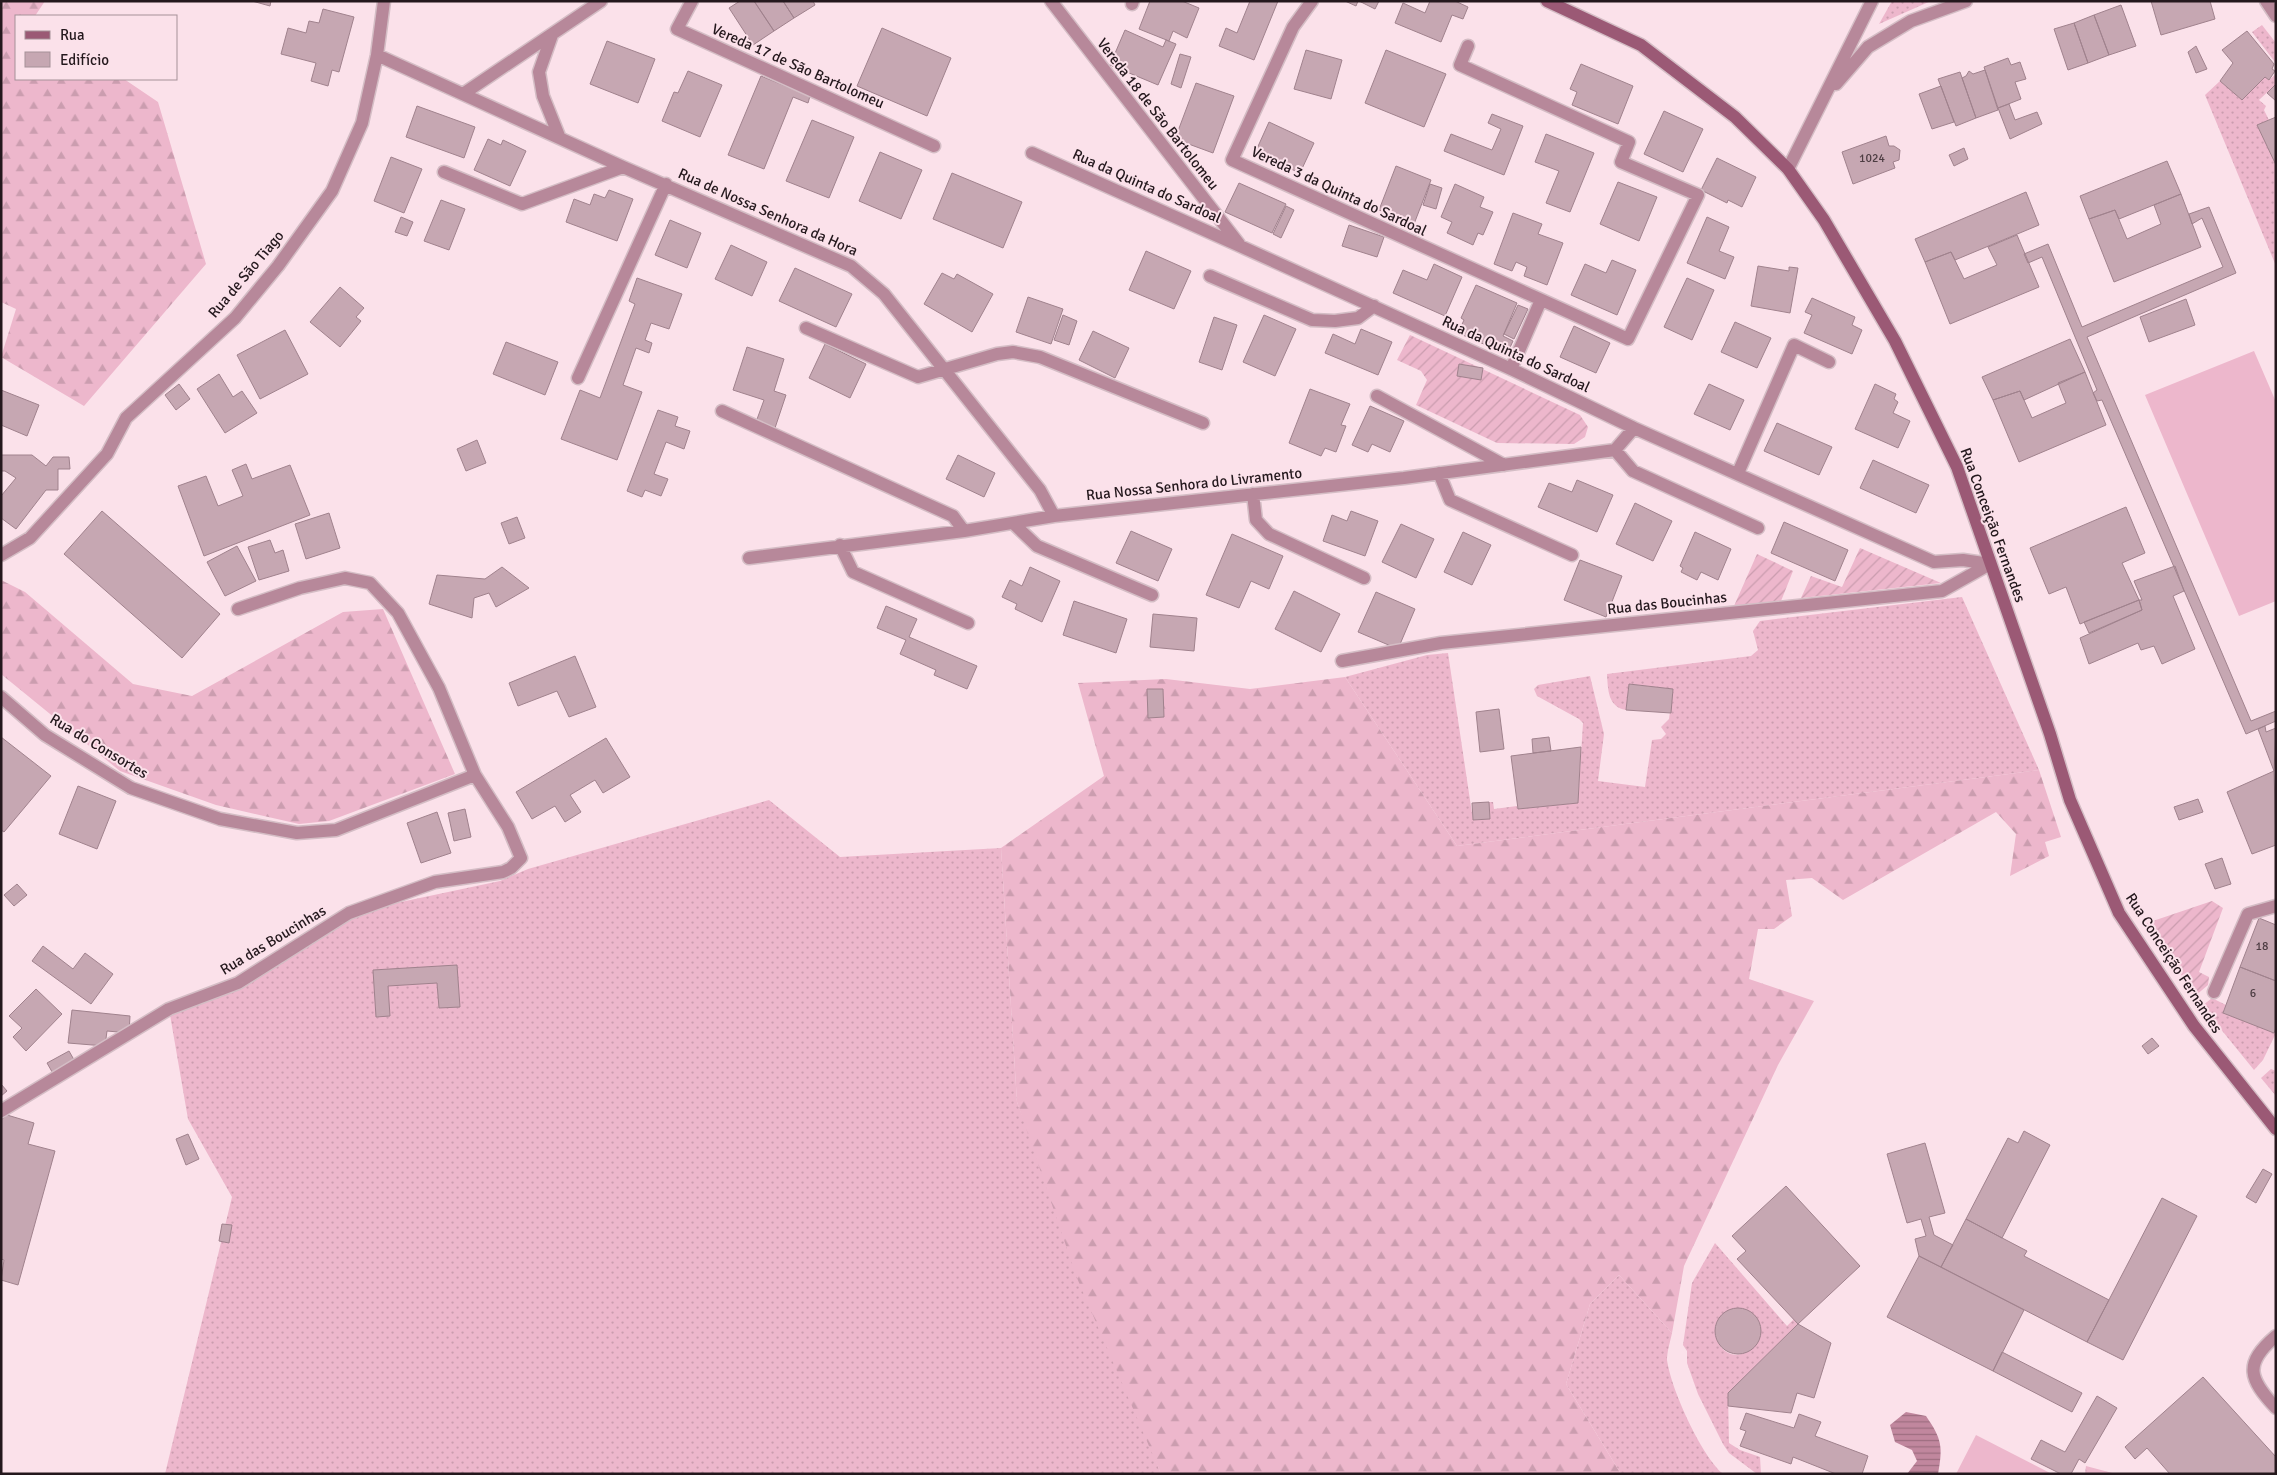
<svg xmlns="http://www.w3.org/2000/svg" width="2277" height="1475" viewBox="0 0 2277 1475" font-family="Signika,sans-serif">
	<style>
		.grass { fill: url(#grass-dots); fill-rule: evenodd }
		.forest { fill: url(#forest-firs) }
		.garden { fill: url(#garden-furrows) }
		.pitch { fill: #edb7cc }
		.water { fill: url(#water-rules) }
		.building { fill: #c6a7b2; stroke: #a0828d }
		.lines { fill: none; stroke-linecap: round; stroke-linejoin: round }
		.street-casing { stroke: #d4bdc5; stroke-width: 15 }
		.secondary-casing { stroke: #d4bdc5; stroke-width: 15 }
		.street { stroke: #b7889a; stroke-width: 12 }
		.secondary { stroke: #9b5975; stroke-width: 12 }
		.labels { text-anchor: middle; stroke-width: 4; stroke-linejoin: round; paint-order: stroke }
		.number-label { font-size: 12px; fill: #4c3c42 }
		.street-label { font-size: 15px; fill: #24181d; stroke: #fbe1ea }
	</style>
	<defs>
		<pattern id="grass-dots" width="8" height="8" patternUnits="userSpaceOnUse" patternTransform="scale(1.25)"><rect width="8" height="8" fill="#edb7cc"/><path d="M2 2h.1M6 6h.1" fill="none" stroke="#cb9daf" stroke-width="1.8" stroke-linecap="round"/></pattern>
		<pattern id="forest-firs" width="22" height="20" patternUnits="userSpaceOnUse" patternTransform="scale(1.25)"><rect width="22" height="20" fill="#edb7cc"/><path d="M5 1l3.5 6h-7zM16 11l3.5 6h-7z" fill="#cb9daf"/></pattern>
		<pattern id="garden-furrows" width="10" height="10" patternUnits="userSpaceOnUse" patternTransform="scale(1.25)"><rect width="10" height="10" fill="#edb7cc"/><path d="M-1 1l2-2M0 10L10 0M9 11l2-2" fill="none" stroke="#cb9daf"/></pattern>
		<pattern id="water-rules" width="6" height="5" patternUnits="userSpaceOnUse" patternTransform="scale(1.25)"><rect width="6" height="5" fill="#c1879e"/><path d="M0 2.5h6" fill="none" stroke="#9d6d80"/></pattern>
	</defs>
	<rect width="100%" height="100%" fill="#fbe1ea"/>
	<path class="grass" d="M1892,1H1931L1879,24Z
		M2262,25L2276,43L2275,62L2252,32Z
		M2276,74V84L2259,100L2266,106L2264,110L2269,120L2258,125L2276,165V266L2205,95L2220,81L2242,100L2265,77L2269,80Z
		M1962,597L2039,770L1457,846L1345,677L1427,655L1448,653L1473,820L1490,819L1489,802H1493L1494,809L1517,806L1518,809L1578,803L1583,723L1579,719L1537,696L1534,689L1538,685L1590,676L1604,734L1598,781L1645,787L1652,740L1661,739L1666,734L1661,727L1669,719L1673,690L1629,684L1626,710C1608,707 1608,690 1607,674L1751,656L1758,650L1753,631L1760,621Z
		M769,800L840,857L1001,848L1017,1102L1161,1474H165L232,1197L188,1119L169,1009L238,983L349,913L500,881L528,869Z
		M2212,998L2226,1005L2223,1013L2276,1033L2263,1060L2254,1070L2202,1006Z
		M2271,1069L2276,1071V1096L2261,1078Z
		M1715,1243L1787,1326L1794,1319L1798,1324L1728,1393L1729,1443L1740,1450L1760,1457L1761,1474H1757L1729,1453L1723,1444L1698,1394L1687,1363V1351L1683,1345L1692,1283ZM1737,1308C1791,1319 1738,1381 1718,1342C1709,1325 1721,1312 1737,1308Z
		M1619,1275L1672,1333C1670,1342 1667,1352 1667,1360C1671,1389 1701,1455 1723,1474H1621L1566,1384L1590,1304Z"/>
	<path class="forest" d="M1,1H45L35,16H16V79H124L158,102L206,264L84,406L1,357L16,309L1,302Z
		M1,580L25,592L133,684L192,696L343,612L383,609L455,774L329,821L299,824L216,805L120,771L1,674Z
		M1345,677L1457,846L2039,770L2061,837L2045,842L2049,856L2010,876L2016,834L1996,812L1843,900L1812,878L1786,880L1792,916L1774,929H1758L1749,979L1814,1001L1778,1065L1684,1266L1672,1333L1619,1275L1590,1304L1566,1384L1621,1474H1161L1077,1278L1017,1102L1001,848L1104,776L1078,683L1166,679L1250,689Z
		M2086,1466L2116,1474H2085Z"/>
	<path class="garden" d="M1410,335L1580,415L1588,427L1585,437L1574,444L1497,443L1416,405L1427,380L1421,371L1397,360Z
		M1860,548L1941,583L1801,598L1811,576L1842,587Z
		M1757,554L1793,571L1781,601L1734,606Z
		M2212,901L2223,908L2199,972L2209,977L2208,985L2195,996L2147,923Z"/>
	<path class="pitch" d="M2254,351L2276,402V601L2239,616L2145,395Z
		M1976,1435L2052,1474H1956Z"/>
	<path class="water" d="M1906,1412L1926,1416C1942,1439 1943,1447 1938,1474H1907L1917,1461L1912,1450L1895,1442L1890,1425Z"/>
	<path class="building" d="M252,1H271L270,6Z
		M740,1H754L774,31L753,45L729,8Z
		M754,1H783L794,18L774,31Z
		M783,1H813L815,5L794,18Z
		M1150,1H1182L1199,8L1187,38L1173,31L1169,41L1139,29Z
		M1250,1H1278L1254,60L1219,46L1226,28L1237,33Z
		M1345,1H1358L1356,6Z
		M1359,1H1379L1375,9Z
		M1430,1H1455L1468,7L1463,19L1452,15L1441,42L1395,23L1403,3L1425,13Z
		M2151,1H2210L2215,19L2161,35Z
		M2121,5L2136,46L2109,55L2094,15Z
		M323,9L354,17L339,72L332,70L328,86L311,81L316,63L281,54L288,28L306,33L309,21L319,23Z
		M2094,15L2109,55L2088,63L2074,23Z
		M2074,23L2088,63L2068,70L2054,29Z
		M882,28L951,58L927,116L857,86Z
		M1125,30L1163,47L1166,40L1176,44L1158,85L1110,65Z
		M2247,31L2274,64L2272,69L2275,71L2269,80L2265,77L2242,100L2220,81L2233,63L2222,50Z
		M607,41L655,59L638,103L590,84Z
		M2196,46L2207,69L2196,73L2188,52Z
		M1306,50L1342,60L1331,99L1294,89Z
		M1386,50L1446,74L1424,127L1365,103Z
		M1180,54L1191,57L1181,88L1171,84Z
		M2008,58L2011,65L2020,62L2026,79L2015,82L2021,99L1998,108L1984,67Z
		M1581,64L1633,86L1618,124L1572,105L1577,92L1570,89Z
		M1985,70L1998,110L1976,118L1962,78L1966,76L1969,71L1973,74Z
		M688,71L722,85L700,137L662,121L674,92L678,93Z
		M1960,72L1976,118L1956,126L1938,79Z
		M761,76L810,96L808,103L793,97L764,169L728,155Z
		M1196,83L1234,96L1213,153L1175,139Z
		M2276,84V101L2267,93Z
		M1941,86L1954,122L1932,129L1919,94Z
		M2009,104L2015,120L2037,112L2042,124L2010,139L1998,108Z
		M417,106L475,127L464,158L406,137Z
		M1664,111L1703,129L1683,172L1644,154Z
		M1492,114L1523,126L1504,175L1444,151L1451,134L1492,150L1501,129L1488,123Z
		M2276,117V165L2257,125Z
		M812,120L854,137L829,198L786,181Z
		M1269,122L1314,143L1300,173L1255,153Z
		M1546,134L1594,153L1570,212L1546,203L1559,171L1535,162Z
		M1886,136L1889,146H1894L1900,150L1899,160L1893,162L1895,168L1853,184L1842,152Z
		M488,139L501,145L503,140L526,151L510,186L474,170Z
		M1964,148L1968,159L1954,166L1949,155Z
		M880,152L922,170L901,219L859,201Z
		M391,157L422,169L404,213L374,201Z
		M1717,158L1756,177L1742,207L1728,200L1727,203L1701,190Z
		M2167,161L2181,194L2119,219L2115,210L2089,219L2080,196Z
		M1396,166L1431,180L1414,224L1379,210Z
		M952,173L1022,202L1003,248L933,219Z
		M1618,182L1657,197L1639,241L1600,224Z
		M1239,183L1286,204L1272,233L1225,212Z
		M1430,184L1442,188L1436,209L1423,205Z
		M1455,184L1484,197L1480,207L1493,212L1483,235L1478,233L1473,245L1447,233L1452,222L1441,217Z
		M609,190L633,199L617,241L566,222L574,199L590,205L594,194L605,198Z
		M2026,192L2039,225L1955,260L1951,252L1925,262L1915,239Z
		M2181,194L2201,247L2114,282L2089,219L2115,210L2127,239L2161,224L2154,205Z
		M441,200L465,209L449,250L424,241Z
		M1286,206L1294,210L1281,238L1273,234Z
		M2209,207L2236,273L2087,337L2251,721L2276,711V721L2246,734L2102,400L2097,401L2093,393L2097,390L2042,257L2028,263L2024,254L2048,244L2082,327L2223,267L2202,218L2192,224L2189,214Z
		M1513,213L1542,224L1538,234L1563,243L1547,285L1524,276L1527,267L1516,262L1512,271L1494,264Z
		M401,217L413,222L407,236L395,232Z
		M1707,217L1729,227L1719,251L1734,257L1725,279L1687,263Z
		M670,220L701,233L687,268L655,255Z
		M1349,225L1384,237L1377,257L1342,246Z
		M2017,235L2039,287L1950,324L1925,262L1951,252L1964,279L1997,265L1988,247Z
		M731,245L767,262L752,296L715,279Z
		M1146,251L1191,271L1174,309L1129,290Z
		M1612,260L1636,270L1617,315L1571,295L1585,264L1606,273Z
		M1434,264L1462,277L1445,316L1393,293L1403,270L1427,280Z
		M1758,266L1789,271V267L1798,268L1790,313L1751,306Z
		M795,268L852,294L836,327L779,301Z
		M942,273L954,279L957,274L993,294L972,332L924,304Z
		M637,278L682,294L669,329L651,323L645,340L652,343L649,353L636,348L623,385L642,392L617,460L561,439L580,390L600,398L635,304L629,301Z
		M1687,278L1714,290L1692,340L1664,327Z
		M1476,285L1517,303L1503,336L1513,341L1507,354L1458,333L1464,320L1461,318Z
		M340,287L364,308L356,317L361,321L340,347L310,322Z
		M1028,297L1063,309L1051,344L1016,332Z
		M1812,298L1855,317L1852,325L1862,330L1852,354L1804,333L1812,315L1805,312Z
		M2186,299L2195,325L2149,342L2140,317Z
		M1518,305L1528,309L1514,339L1504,334Z
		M1063,315L1077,321L1069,345L1054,340Z
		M1264,315L1296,329L1275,376L1243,362Z
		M1214,317L1237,325L1222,370L1199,362Z
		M1735,322L1771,338L1757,368L1721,352Z
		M1574,326L1610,343L1596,373L1560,357Z
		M1361,329L1392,342L1378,375L1325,353L1333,334L1355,344Z
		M285,330L308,374L260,399L237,355Z
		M1093,331L1129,348L1115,378L1079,360Z
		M2070,339L2085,372L2024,400L2020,391L1993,400L1982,377Z
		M506,342L558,362L545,395L493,374Z
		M825,344L866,364L850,398L809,378Z
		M747,347L784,359L774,391L786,395L775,428L756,422L764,400L733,390Z
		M1459,364L1483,368L1481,380L1457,376Z
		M2085,372L2106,425L2019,462L1993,400L2020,391L2032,418L2066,403L2058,383Z
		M219,374L233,397L242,391L257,413L225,433L197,389Z
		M179,384L190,399L176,410L165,395Z
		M1709,384L1744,400L1730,430L1694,414Z
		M1875,384L1896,394L1894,399L1898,402L1893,413L1910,421L1898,448L1855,429Z
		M1310,389L1350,404L1341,425L1346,426L1336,452L1325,448L1321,456L1289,443Z
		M1,390L39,405L27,436L1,425Z
		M1370,406L1404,421L1390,452L1372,444L1368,452L1352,445Z
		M658,410L678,417L675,426L690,431L684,449L666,442L654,474L668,479L661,496L645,490L642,497L627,491Z
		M1777,423L1832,447L1819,475L1764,451Z
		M477,440L486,463L466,471L457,449Z
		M1,455H32L46,466L53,457H69L70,469H58V490H46L16,529L1,518V496L16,478L5,471H1Z
		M958,455L995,473L984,497L946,479Z
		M1873,460L1929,485L1916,513L1860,488Z
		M246,464L252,479L290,465L310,515L204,556L178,486L206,476L218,506L243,496L232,470Z
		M1577,480L1613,495L1597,532L1538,507L1549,483L1572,492Z
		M1635,503L1672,521L1653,561L1616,544Z
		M2126,507L2145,553L2122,563L2139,600L2080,624L2066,587L2049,594L2030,548Z
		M102,511L220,614L182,658L64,554Z
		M1351,511L1378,521L1365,556L1323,541L1332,515L1347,521Z
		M329,513L340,548L306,559L295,524Z
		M517,517L525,538L509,544L501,523Z
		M1784,522L1848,550L1835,581L1771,553Z
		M1401,524L1434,539L1416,578L1382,562Z
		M1131,531L1172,549L1158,581L1116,563Z
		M1463,532L1491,545L1472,585L1444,572Z
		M1695,532L1731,549L1718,580L1701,572L1697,580L1681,572L1683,568L1680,566Z
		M1232,534L1283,556L1269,589L1251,581L1239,608L1206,595Z
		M270,540L275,553L283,550L289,571L259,580L248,547Z
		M237,546L256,581L225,596L207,562Z
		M1580,560L1622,576L1606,617L1564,600Z
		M2175,566L2184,591L2173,596L2195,649L2162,664L2154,646L2141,650L2138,643L2089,664L2080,638L2142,610L2139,600H2142L2134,581Z
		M502,567L529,588L496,607L489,593L474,598L472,618L429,604L437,575L485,579Z
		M1030,567L1060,581L1042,622L1015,609L1017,604L1002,597L1010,580L1022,586Z
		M1294,591L1340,614L1321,652L1275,629Z
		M1376,592L1415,609L1398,649L1358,632Z
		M2139,600L2142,610L2089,633L2084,622Z
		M1074,601L1127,619L1116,653L1063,635Z
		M886,606L917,619L909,637L977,666L967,689L934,675L936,670L900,654L906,640L877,628Z
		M1153,614L1197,618L1194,651L1150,647Z
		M575,656L596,707L569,717L557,691L518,706L509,683Z
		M1629,684L1673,689L1671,713L1626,710Z
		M1147,689H1163L1164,717L1148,718Z
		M1499,709L1504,749L1480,752L1476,712Z
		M2265,726L2266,732L2276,728L2274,771L2258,729Z
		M1,737L51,776L4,832L1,830Z
		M1549,737L1551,751L1533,753L1532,739Z
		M606,738L630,777L603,793L595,780L570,795L581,812L565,822L555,806L532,819L516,792Z
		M1581,747L1578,803L1518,809L1511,756Z
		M2274,771L2276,845L2252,854L2227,792Z
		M78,786L116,801L97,849L59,834Z
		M2198,799L2203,812L2179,820L2174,807Z
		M1489,802L1490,819L1473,820L1472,803Z
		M465,809L471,837L454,841L448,813Z
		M437,812L451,853L421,863L407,823Z
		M2222,858L2231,884L2215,889L2205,864Z
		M17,884L27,895L14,906L4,895Z
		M2259,918L2276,925V981L2240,967Z
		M43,946L73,969L85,953L113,974L91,1004L32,961Z
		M457,965L460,1007L439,1008L437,983L388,986L390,1016L376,1017L373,970Z
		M2240,967L2276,981V1028L2274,1033L2223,1013Z
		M36,989L62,1014L26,1051L13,1037L22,1028L9,1016Z
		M72,1010L130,1016L129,1033L107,1031L105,1046L68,1043Z
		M2152,1038L2159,1046L2148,1054L2142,1046Z
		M69,1051L77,1065L55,1077L47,1063Z
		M1,1084L7,1091L1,1096Z
		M7,1115L34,1123L28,1144L55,1151L18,1285L1,1280L4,1260L1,1259V1120Z
		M2024,1131L2050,1145L2002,1238L1966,1219L2008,1138L2018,1143Z
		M188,1134L199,1159L186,1165L176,1139Z
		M1925,1143L1945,1213L1929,1217L1934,1235L1953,1245L1941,1267L1919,1256L1915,1239L1926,1236L1921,1219L1907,1223L1887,1154Z
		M2263,1169L2272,1174L2256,1203L2246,1197Z
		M1786,1186L1860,1266L1798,1324L1737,1259L1746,1251L1732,1236Z
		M2162,1198L2197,1216L2123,1360L2087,1342Z
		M1966,1219L2027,1251L2024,1256L2109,1300L2087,1342L1941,1267Z
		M222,1224L232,1225L229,1243L219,1241Z
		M1919,1256L2024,1310L1993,1371L1887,1317Z
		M1715 1331a23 23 0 1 1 46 0a23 23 0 1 1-46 0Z
		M1798,1324L1831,1343L1814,1398L1797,1393L1791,1413L1728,1406V1393Z
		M2002,1352L2082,1393L2072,1412L1993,1371Z
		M2203,1377L2276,1457V1474H2170L2147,1448L2135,1459L2125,1447Z
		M2097,1396L2117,1408L2085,1463L2079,1459L2071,1474H2061L2031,1459L2041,1440L2065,1452Z
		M1746,1413L1794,1428L1799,1414L1821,1422L1815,1436L1868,1456L1862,1474H1836L1793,1457L1791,1464L1740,1446L1746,1431L1740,1429Z"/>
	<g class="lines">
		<defs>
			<path id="street" d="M692,1L677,29L934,146
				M1051,1L1239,244
				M1312,1L1293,27L1232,160L1628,339L1698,195L1621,162L1629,142L1460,65L1468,46
				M2266,1L2276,16
				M1132,4L1133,1
				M552,35L539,72L543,96L559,136
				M377,55L623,167L851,266L884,294L1040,490L1054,516
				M1836,84L1868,47L1911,21L1966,1
				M463,94L601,1
				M1032,153L1240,246L1511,369L1634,428L1934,562L1963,560L1990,564
				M1788,169L1872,1
				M444,172L522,204L623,167
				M1210,276L1312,320L1335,321L1358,318L1374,306
				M806,328L918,377L997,354L1013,352L1040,357L1203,423
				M1511,369L1541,300
				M578,378L666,184
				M1377,396L1504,465
				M722,411L953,516L964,531
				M1615,450L1633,471L1758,528
				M1439,473L1450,500L1572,555
				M1738,473L1794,345L1829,362
				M1253,494L1256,520L1269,534L1364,578
				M1013,523L1037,546L1152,595
				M840,545L853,572L968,623
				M1,555L30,538L107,454L126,418L235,318L278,266L332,191L362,123L377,55L384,1
				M749,558L964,531L1054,516L1404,478L1615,450L1634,428
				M1342,661L1441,643L1942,591L1990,564
				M1,697L45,735L131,788L220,819L297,833L336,830L475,775
				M2214,992L2248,914L2276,906
				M1,1111L169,1009L238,983L349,913L435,882L503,872L511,868L521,858L508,827L475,775L439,688L398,613L370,583L345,578L300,588L238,609
				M2276,1336C2243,1364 2249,1379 2276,1408"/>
			<path id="secondary" d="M1547,1L1641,45L1735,117L1788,169L1824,220L1895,341L1957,467L2050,734L2070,800L2119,913L2194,1026L2276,1129"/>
		</defs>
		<use href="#street" class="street-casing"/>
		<use href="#secondary" class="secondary-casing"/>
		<use href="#street" class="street"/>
		<use href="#secondary" class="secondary"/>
	</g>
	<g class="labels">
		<g class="number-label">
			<text x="1872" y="162">1024</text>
			<text x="2262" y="950">18</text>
			<text x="2253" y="997">6</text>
		</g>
		<g class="street-label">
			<text transform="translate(798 66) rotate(24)" y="5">Vereda 17 de São Bartolomeu</text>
			<text transform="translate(1158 114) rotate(52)" y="5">Vereda 18 de São Bartolomeu</text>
			<text transform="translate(1147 186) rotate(24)" y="5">Rua da Quinta do Sardoal</text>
			<text transform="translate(1339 191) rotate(25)" y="5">Vereda 3 da Quinta do Sardoal</text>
			<text transform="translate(768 212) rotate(24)" y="5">Rua de Nossa Senhora da Hora</text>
			<text transform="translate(246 274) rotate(-50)" y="5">Rua de São Tiago</text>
			<text transform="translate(1516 354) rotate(25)" y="5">Rua da Quinta do Sardoal</text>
			<text transform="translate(1194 484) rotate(-6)" y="5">Rua Nossa Senhora do Livramento</text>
			<text transform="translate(1993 525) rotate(70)" y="5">Rua Conceição Fernandes</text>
			<text transform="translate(1667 603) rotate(-6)" y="5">Rua das Boucinhas</text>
			<text transform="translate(99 746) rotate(31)" y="5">Rua do Consortes</text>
			<text transform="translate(273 940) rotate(-31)" y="5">Rua das Boucinhas</text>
			<text transform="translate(2174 963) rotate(57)" y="5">Rua Conceição Fernandes</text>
		</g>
	</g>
	<rect width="2277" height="1475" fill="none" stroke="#24181d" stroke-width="5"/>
	<rect x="15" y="15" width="162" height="65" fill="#fbe1ea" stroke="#a59198"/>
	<rect x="25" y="31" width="25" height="8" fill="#9b5975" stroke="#a59198"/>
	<text x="60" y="40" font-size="15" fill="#24181d">Rua</text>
	<rect x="25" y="52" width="25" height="15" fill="#c6a7b2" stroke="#a59198"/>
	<text x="60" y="65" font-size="15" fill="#24181d">Edifício</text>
</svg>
